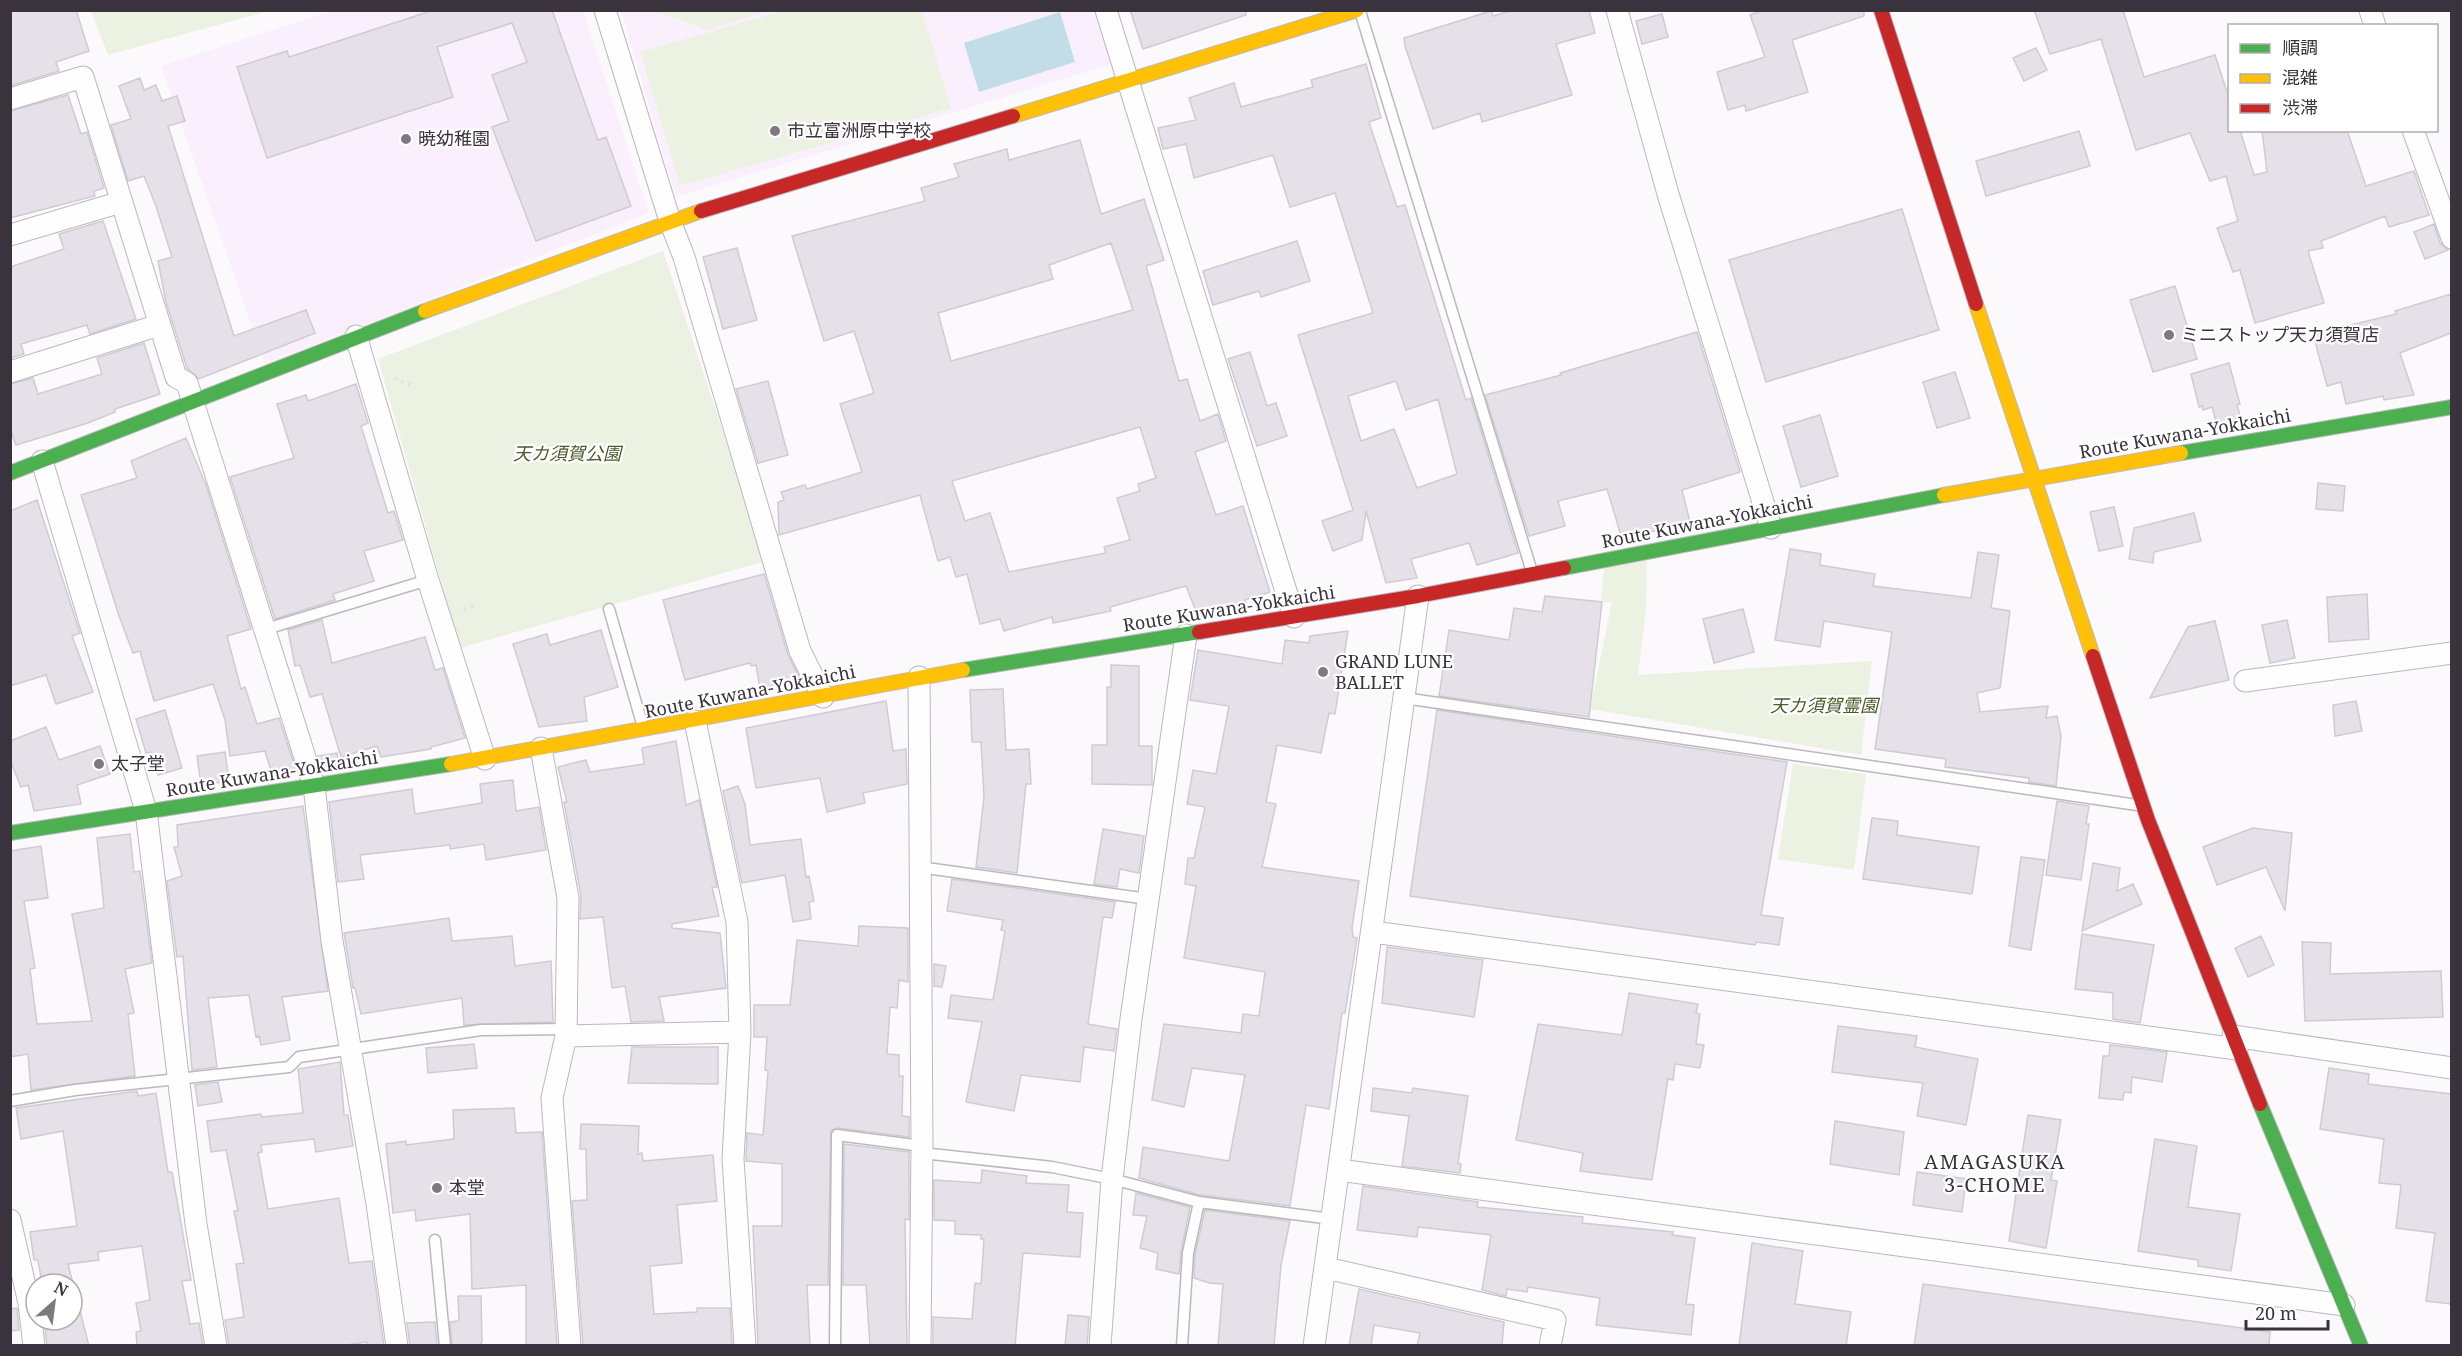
<svg xmlns="http://www.w3.org/2000/svg" width="2462" height="1356" viewBox="0 0 2462 1356" font-family="'Noto Serif','Noto Sans JP',serif">
	<style>
		.built { fill: #faf0fd }
		.green { fill: #ecf2e2 }
		.water { fill: #c2dce8 }
		.building { fill: #e6e1e8; stroke: #d0cbd2; stroke-width: 1.5; fill-rule: evenodd }
		.lines { fill: none; stroke-linecap: round; stroke-linejoin: round }
		.lane-casing { stroke: #bcb8be; stroke-width: 13 }
		.street-casing { stroke: #bcb8be; stroke-width: 23 }
		.fast-casing { stroke: #bcb8be; stroke-width: 16 }
		.slow-casing { stroke: #bcb8be; stroke-width: 16 }
		.jam-casing { stroke: #bcb8be; stroke-width: 16 }
		.path { stroke: #e5e4e5; stroke-width: 4; stroke-dasharray: 3 4.5; stroke-linecap: butt }
		.lane { stroke: #fefeff; stroke-width: 10 }
		.street { stroke: #fefeff; stroke-width: 21 }
		.fast { stroke: #4caf50; stroke-width: 14 }
		.slow { stroke: #ffc107; stroke-width: 14 }
		.jam { stroke: #c62828; stroke-width: 14 }
		.poi-dot { fill: #7e787f; stroke: #fff; stroke-width: 2 }
		.labels { text-anchor: middle; stroke-width: 4.5; stroke-linejoin: round; paint-order: stroke }
		.poi-label { font-size: 18px; fill: #3a323c; stroke: #fff; text-anchor: start }
		.street-label { font-size: 18px; fill: #3a323c; stroke: #fff }
		.park-label { font-size: 18px; font-style: italic; fill: #4a5a28; stroke: #fff }
		.neighbourhood-label { font-size: 20px; letter-spacing: 1.5px; fill: #3a323c; stroke: #fff }
	</style>
	<rect width="100%" height="100%" fill="#fbf9fc"/>
	<path class="built" d="M331,11H583L649,213L265,364L161,66Z
		M621,11H1095L1112,64L676,197Z"/>
	<path class="green" d="M91,11H269L108,55Z
		M654,11H767L707,30Z
		M783,11H922L951,108L680,186L640,52Z
		M663,251L766,561L460,648L378,359Z
		M1647,560L1646,610L1638,675L1872,661L1861,755L1590,709L1612,602H1601L1604,568Z
		M1793,764L1866,774L1854,870L1778,859Z"/>
	<path class="water" d="M1060,12L1075,62L979,92L964,43Z"/>
	<path class="building" d="M10,10H76L89,51L56,62L59,71L10,86Z
		M434,10H552L598,140L606,137L631,206L536,241L492,127L509,121L492,75L527,62L512,23L437,47L453,97L267,158L237,67L287,51L289,57Z
		M1130,10H1246V15L1143,49Z
		M1513,10H1589L1595,33L1556,44L1572,95L1482,122L1480,113L1433,129L1405,46L1404,38L1491,11L1493,16Z
		M1763,10H1864V16L1792,40L1808,92L1746,111L1745,105L1728,110L1717,72L1765,57L1750,15Z
		M2034,10H2123L2144,77L2215,55L2229,98V130H2240L2254,175L2267,172L2262,130H2347L2366,186L2414,171L2429,215L2389,227L2385,216L2321,241L2323,248L2308,251L2324,303L2255,323L2240,270L2233,272L2217,228L2238,221L2226,176L2210,181L2190,133L2136,150L2101,39L2050,54Z
		M1662,14L1668,37L1642,44L1636,21Z
		M2036,48L2047,70L2024,81L2013,58Z
		M1366,64L1381,118L1369,122L1397,207L1405,205L1466,400L1471,398L1518,553L1477,565L1469,543L1411,559L1417,578L1386,583L1366,511L1362,540L1333,551L1322,521L1353,510L1298,335L1373,313L1335,193L1290,207L1273,155L1194,178L1186,144L1163,149L1158,128L1196,120L1189,98L1234,83L1241,107L1313,87L1311,80ZM1396,381L1406,410L1438,399L1457,474L1417,488L1394,429L1361,441L1348,396Z
		M140,78L144,90L156,85L162,101L177,96L185,121L168,126L234,336L306,310L315,333L199,379L187,368L166,302L158,261L172,257L156,206L144,176L128,181L111,125L131,119L119,86Z
		M68,95L81,134L87,132L104,188L94,191L95,196L10,218V111Z
		M2079,131L2090,166L1986,196L1976,161Z
		M1080,140L1101,214L1144,199L1164,260L1146,266L1179,381L1187,379L1200,421L1218,414L1226,441L1195,452L1216,515L1243,506L1270,592L1245,600L1246,603L1233,608L1197,614L1186,586L1110,607L1111,611L1053,623L1052,617L1004,631L1000,619L980,624L967,574L956,577L950,557L938,561L920,495L779,535L778,502L784,500L781,492L805,485L807,489L862,472L840,404L874,393L854,331L824,341L792,236L925,201L921,188L959,177L954,164L1007,149L1009,160ZM1111,243L1133,310L951,361L938,313L1053,279L1049,265ZM1140,427L1156,478L1138,484L1140,491L1117,498L1130,540L1104,547L1106,553L1009,572L990,513L965,521L952,481Z
		M1902,209L1939,330L1766,382L1729,260Z
		M103,221L136,319L90,334L87,325L21,344L24,354L10,358V267L64,249L59,234Z
		M2434,224L2440,243L2448,250L2425,259L2414,232Z
		M1297,241L1310,281L1261,297L1259,291L1213,305L1203,271Z
		M737,248L757,320L723,329L703,257Z
		M2175,286L2197,359L2153,372L2130,300Z
		M2451,294V333L2400,353L2414,395L2384,400L2383,396L2346,404L2341,382L2327,386L2313,334L2396,314L2395,311Z
		M1697,332L1740,472L1682,490L1690,522L1622,539L1607,489L1558,501L1565,526L1529,536L1485,395L1561,375L1560,373Z
		M144,343L160,394L115,409V412L88,423L16,445L10,429V384L33,378L38,394L102,374L97,358Z
		M1250,352L1267,406L1276,403L1287,436L1257,446L1228,359Z
		M2229,363L2240,404L2237,405L2241,418L2217,425L2212,407L2203,410L2202,406L2199,407L2191,374Z
		M1955,372L1970,418L1937,428L1923,382Z
		M768,381L788,455L758,463L736,389Z
		M356,384L368,423L361,426L388,513L394,511L403,540L364,551L374,581L333,594L335,600L275,619L230,477L294,458L277,404L306,395L308,401Z
		M1820,415L1838,476L1801,487L1783,426Z
		M186,438L206,485L251,629L227,636L241,689L245,687L257,724L279,718L296,770L272,774L265,751L230,756L225,720L213,684L154,701L140,651L133,653L119,616L81,495L137,478L131,461Z
		M2318,483L2345,486L2343,511L2316,509Z
		M37,500L80,633L72,636L93,692L56,704L46,675L10,686V511Z
		M2114,507L2123,546L2099,551L2090,512Z
		M2194,513L2201,541L2154,552L2153,563L2129,559L2134,528Z
		M1790,549L1821,554L1820,565L1875,574L1873,586L1971,598L1978,552L1999,555L1991,608L2010,611L2000,688L1977,693L1980,712L2048,706L2046,718L2057,716L2061,736L2056,786L2029,782V778L1945,767L1946,759L1875,749L1892,632L1824,621L1820,647L1775,640Z
		M764,574L788,655L801,681L760,689L756,665L751,666L750,663L685,680L663,600Z
		M2367,594L2369,639L2329,642L2327,597Z
		M1545,596L1602,602L1589,717L1439,696L1449,630L1509,640L1514,608L1542,612Z
		M1743,609L1754,652L1714,663L1703,619Z
		M322,620L332,663L425,637L435,670L443,668L465,738L431,747V749L381,757L377,746L341,757L322,694L310,697L300,665L295,666L288,630Z
		M2287,620L2295,658L2270,663L2262,625Z
		M2215,621L2229,680L2150,698L2188,627Z
		M601,630L618,687L584,697L587,721L539,727L513,644L547,634L550,645Z
		M1348,631L1335,714L1329,713L1321,753L1277,745L1266,802L1276,804L1262,867L1359,881L1352,928L1353,937L1357,938L1345,1013H1342L1329,1109L1306,1105L1290,1206L1200,1195L1139,1178L1143,1147L1229,1161L1245,1075L1192,1068L1184,1107L1152,1100L1164,1024L1241,1033L1243,1014L1259,1016L1265,972L1184,958L1196,886L1185,884L1188,858H1194L1205,807L1187,804L1193,770L1216,774L1229,706L1190,700L1198,650L1282,664L1285,640L1309,643L1310,636Z
		M1111,665L1139,666V746H1152V785L1092,784V745H1107V687H1111Z
		M1003,689L1006,750L1029,749L1031,784H1026L1017,873L976,867L984,797L981,742H972L970,690Z
		M886,701L893,751L906,749L907,784L863,793L865,803L827,812L820,778L756,788L746,728Z
		M2356,701L2362,731L2335,736L2333,705Z
		M165,710L182,768L158,775L151,752L146,753L136,719Z
		M1437,710L1787,762L1761,915L1783,918L1779,945L1756,942L1755,945L1410,896Z
		M46,727L59,760L100,746L110,774L77,785L81,804L34,811L28,785L21,787L10,760V741Z
		M676,741L686,805L699,800L717,887H712L719,916L672,924V928L720,933L726,988L659,997L664,1021L631,1022L625,986L612,988L603,917L580,919L581,896L564,802H567L558,767L586,760L590,772L644,764L642,748Z
		M225,752L229,781L201,785L197,756Z
		M337,753L339,764L321,766L318,756Z
		M513,780L516,811L539,807L546,850L486,860L484,844L450,849V845L360,855L364,879L338,882L329,802L412,789L415,814L482,803L480,784Z
		M738,786L745,804L750,845L801,839L806,877L809,876L814,901L809,902L811,919L793,922L785,875L742,883L723,791Z
		M2057,801L2089,806L2086,824H2089L2081,880L2046,875Z
		M303,806L328,991L282,997L290,1040L261,1045L259,1036L256,1037L249,995L208,998L217,1067L192,1070L183,956L177,957L167,881L182,876L174,847H178L177,825Z
		M1872,818L1898,821L1897,835L1979,847L1972,894L1863,879Z
		M2253,828L2292,833L2285,911L2266,867L2217,885L2203,847Z
		M1103,829L1144,836L1139,873L1120,869L1117,887L1094,884Z
		M130,834L134,872L140,871L152,963L125,969L134,1013L128,1014L135,1076L31,1090L28,1054L10,1057V851L41,846L48,898L24,901L35,968L30,969L37,1024L92,1021L72,914L104,908L97,838Z
		M2021,857L2045,860L2031,950L2009,946Z
		M2093,863L2120,868L2117,891L2133,884L2142,904L2082,931Z
		M952,879L1115,902L1112,918L1103,917L1088,1024L1117,1029L1114,1051L1084,1047L1080,1082L1021,1075L1014,1111L966,1102L982,1022L948,1018L951,995L993,1000L1005,931L1001,930L1003,920L947,911Z
		M449,918L452,941L512,936L515,966L551,961L553,1022L464,1025L462,998L361,1014L355,988H353L344,933Z
		M859,926L908,928V982L899,980L897,1008L890,1007L887,1054L899,1055V1076H903L902,1116L909,1117V1137L838,1128L831,1130L828,1285H807L810,1346H758L753,1226H782V1164L746,1161L747,1133L763,1135L768,1071L765,1070L767,1037H754V1005H790L797,940L858,946Z
		M2082,934L2154,945L2140,1023L2113,1019V993L2075,989Z
		M2261,936L2274,965L2248,977L2235,948Z
		M2302,942L2331,943L2330,974L2441,971L2443,1017L2305,1021Z
		M1387,947L1483,960L1474,1017L1382,1003Z
		M934,964L946,966L942,987L934,986Z
		M1629,993L1698,1004L1696,1013L1700,1014L1696,1044L1704,1045L1700,1068L1675,1064L1673,1080L1668,1079L1652,1180L1580,1171L1583,1153L1516,1140L1538,1024L1622,1035Z
		M1838,1026L1917,1036L1915,1047L1978,1059L1966,1125L1917,1116L1923,1083L1832,1072Z
		M474,1044L477,1068L428,1073L426,1048Z
		M2110,1045L2167,1052L2162,1082L2132,1077L2131,1093L2124,1092L2123,1100L2099,1098L2103,1056H2109Z
		M632,1047H718V1084L628,1083Z
		M340,1062L344,1115H348L353,1146L316,1152L314,1139L261,1145L262,1152L258,1153L268,1209L339,1198L349,1263L372,1261L384,1346H367V1342L338,1346H229L225,1320L244,1317L236,1264L244,1263L234,1211H238L226,1150L211,1152L207,1121L261,1114L262,1117L303,1113L298,1069Z
		M2329,1068L2369,1074L2368,1084L2451,1094V1304L2426,1301L2435,1233L2396,1228L2401,1185L2379,1183L2384,1139L2320,1129Z
		M218,1082L222,1102L198,1106L195,1085Z
		M1373,1088L1412,1093L1413,1088L1468,1096L1458,1163L1461,1164L1460,1173L1402,1166L1409,1116L1371,1111Z
		M137,1091L138,1096L156,1093L168,1172H172L191,1280L182,1281L190,1324L199,1323L203,1346H137L136,1332L141,1331L136,1303L150,1300L142,1246L98,1252L99,1260L68,1264L89,1346H47L44,1320H72V1284H42L38,1260H34L30,1232L77,1226L63,1131L21,1139L16,1108Z
		M514,1108L516,1133L542,1132L557,1346H526V1285L472,1289L470,1214L416,1221L415,1210L393,1213L386,1144L406,1141V1145L454,1139L453,1110Z
		M2028,1115L2061,1120L2051,1180L2057,1181L2046,1248L2009,1241Z
		M1835,1121L1904,1132L1899,1175L1830,1164Z
		M581,1124L639,1126L638,1154L642,1153L643,1161L713,1155L717,1201L677,1205L682,1263L650,1266L654,1314L697,1312V1308H730L732,1346H583L572,1201L587,1200L586,1149H580Z
		M2155,1139L2197,1146L2188,1207L2240,1214L2231,1271L2198,1266V1260L2138,1251Z
		M844,1144L909,1152V1220L905,1219L907,1346H870L866,1285H843Z
		M982,1170L1027,1176L1026,1183L1069,1185L1067,1212L1083,1213L1080,1257L1023,1253L1015,1346H933V1317L972,1319L975,1283L981,1284L984,1239H981V1235L955,1234V1221L934,1220V1180L981,1183Z
		M1917,1172L1966,1179L1962,1212L1913,1205Z
		M1363,1186L1478,1202L1477,1207L1583,1217L1582,1223L1673,1232L1672,1235L1695,1238L1686,1304L1694,1305L1691,1335L1596,1325L1600,1298L1528,1287L1527,1292L1507,1289L1506,1296L1482,1290L1491,1235L1418,1227L1417,1237L1357,1230Z
		M1136,1193L1190,1207L1181,1252L1179,1274L1156,1269L1158,1253L1140,1248L1147,1216L1133,1215Z
		M1205,1210L1290,1221L1281,1265L1274,1346H1218L1223,1284L1209,1283L1194,1278L1195,1254Z
		M1752,1243L1803,1251L1795,1304L1851,1312L1846,1346H1739Z
		M1923,1284L2270,1332L2269,1346H1914Z
		M1359,1289L1504,1322L1502,1346H1417L1420,1333L1374,1325L1371,1346H1349Z
		M458,1296H481L482,1342L479,1345H452L450,1322L459,1321Z
		M17,1308L19,1330L10,1331V1309Z
		M1068,1315L1089,1317L1087,1346H1065Z
		M435,1322L437,1345L410,1346L407,1323Z"/>
	<g class="lines">
		<defs>
			<path id="lane" d="M1360,11L1532,572
				M609,609L643,727
				M266,629L428,580
				M1404,698L2137,805
				M919,867L1148,899
				M10,1101L75,1090L289,1067L299,1057L481,1030L566,1029
				M922,1153L1052,1167L1112,1179L1199,1202L1332,1219
				M435,1240L445,1346
				M835,1346L837,1135L922,1146
				M1182,1346L1188,1253L1199,1202"/>
			<path id="street" d="M605,10L670,221L684,257L800,651L823,697
				M1106,10L1294,617
				M1617,10L1668,194L1771,528
				M2370,10L2375,26
				M10,99L83,77L176,377L187,383L314,786L332,941L377,1204L397,1346
				M2413,130L2452,238
				M10,235L121,202
				M356,336L428,580L485,759
				M10,372L159,325
				M42,461L146,811L196,1224L216,1346
				M919,677L922,1146L920,1346
				M2245,681L2452,653
				M695,721L737,922L740,1032L733,1159L745,1346
				M541,748L568,898L566,1036L552,1098L570,1346
				M1373,932L2237,1049
				M566,1036L740,1032
				M2233,1036L2452,1068
				M1339,1170L2344,1305
				M10,1220L29,1303L34,1346
				M1326,1268L1555,1320L1550,1346
				M1100,1346L1112,1179L1131,1019L1186,635
				M1314,1346L1418,596"/>
			<path id="fast" d="M2181,453L2452,407
				M10,473L425,311
				M1564,568L1944,495
				M963,670L1199,632
				M10,833L451,764
				M2260,1104L2361,1346"/>
			<path id="slow" d="M1013,116L1357,10
				M1976,304L2093,656
				M425,311L701,211
				M1944,495L2181,453
				M451,764L963,670"/>
			<path id="jam" d="M1881,10L1976,304
				M701,211L1013,116
				M1199,632L1418,596L1564,568
				M2093,656L2148,820L2260,1104"/>
		</defs>
		<use href="#lane" class="lane-casing"/>
		<use href="#street" class="street-casing"/>
		<use href="#fast" class="fast-casing"/>
		<use href="#slow" class="slow-casing"/>
		<use href="#jam" class="jam-casing"/>
		<path class="path" d="M394,378L412,386
			M463,609L476,605"/>
		<use href="#lane" class="lane"/>
		<use href="#street" class="street"/>
		<use href="#fast" class="fast"/>
		<use href="#slow" class="slow"/>
		<use href="#jam" class="jam"/>
	</g>
	<g class="poi-dot">
		<circle cx="775" cy="131" r="6"/>
		<circle cx="406" cy="139" r="6"/>
		<circle cx="2169" cy="335" r="6"/>
		<circle cx="1323" cy="672" r="6"/>
		<circle cx="99" cy="764" r="6"/>
		<circle cx="437" cy="1188" r="6"/>
	</g>
	<g class="labels">
		<g class="poi-label">
			<text x="787" y="137">市立富洲原中学校</text>
			<text x="418" y="145">暁幼稚園</text>
			<text x="2181" y="341">ミニストップ天カ須賀店</text>
			<text x="1335" y="668">GRAND LUNE<tspan x="1335" dy="21">BALLET</tspan></text>
			<text x="111" y="770">太子堂</text>
			<text x="449" y="1194">本堂</text>
		</g>
		<g class="street-label">
			<text transform="translate(2185 434) rotate(-10)" y="6">Route Kuwana-Yokkaichi</text>
			<text transform="translate(1707 522) rotate(-11)" y="6">Route Kuwana-Yokkaichi</text>
			<text transform="translate(1229 609) rotate(-9)" y="6">Route Kuwana-Yokkaichi</text>
			<text transform="translate(750 692) rotate(-11)" y="6">Route Kuwana-Yokkaichi</text>
			<text transform="translate(272 774) rotate(-9)" y="6">Route Kuwana-Yokkaichi</text>
		</g>
		<g class="park-label">
			<text x="567" y="460">天カ須賀公園</text>
			<text x="1824" y="712">天カ須賀霊園</text>
		</g>
		<g class="neighbourhood-label">
			<text x="1995" y="1169">AMAGASUKA<tspan x="1995" dy="23">3-CHOME</tspan></text>
		</g>
	</g>
	<rect width="2462" height="1356" fill="none" stroke="#3a323c" stroke-width="24"/>
	<rect x="2228" y="24" width="210" height="108" fill="#ffffff" stroke="#b0adb1" stroke-width="1.5"/>
	<rect x="2240" y="44" width="30" height="9" fill="#4caf50" stroke="#b0adb1" stroke-width="1.5"/>
	<text x="2282" y="54" font-size="18" fill="#3a323c">順調</text>
	<rect x="2240" y="74" width="30" height="9" fill="#ffc107" stroke="#b0adb1" stroke-width="1.5"/>
	<text x="2282" y="84" font-size="18" fill="#3a323c">混雑</text>
	<rect x="2240" y="104" width="30" height="9" fill="#c62828" stroke="#b0adb1" stroke-width="1.5"/>
	<text x="2282" y="114" font-size="18" fill="#3a323c">渋滞</text>
	<g transform="translate(54 1302) rotate(28)"><circle r="28" fill="#ffffff" stroke="#b0adb1" stroke-width="1.5"/>
	<path d="M0-4.5L10 22L0 15L-10 22Z" fill="#7e787f"/>
	<text y="-9" font-size="16" font-weight="bold" text-anchor="middle" fill="#3a323c">N</text>
	</g>
	<path d="M2246 1320v9h82v-9" fill="none" stroke="#3a323c" stroke-width="3"/>
	<text x="2255" y="1320" font-size="18" fill="#3a323c" stroke="#ffffff" stroke-width="4.5" paint-order="stroke">20 m</text>
</svg>
